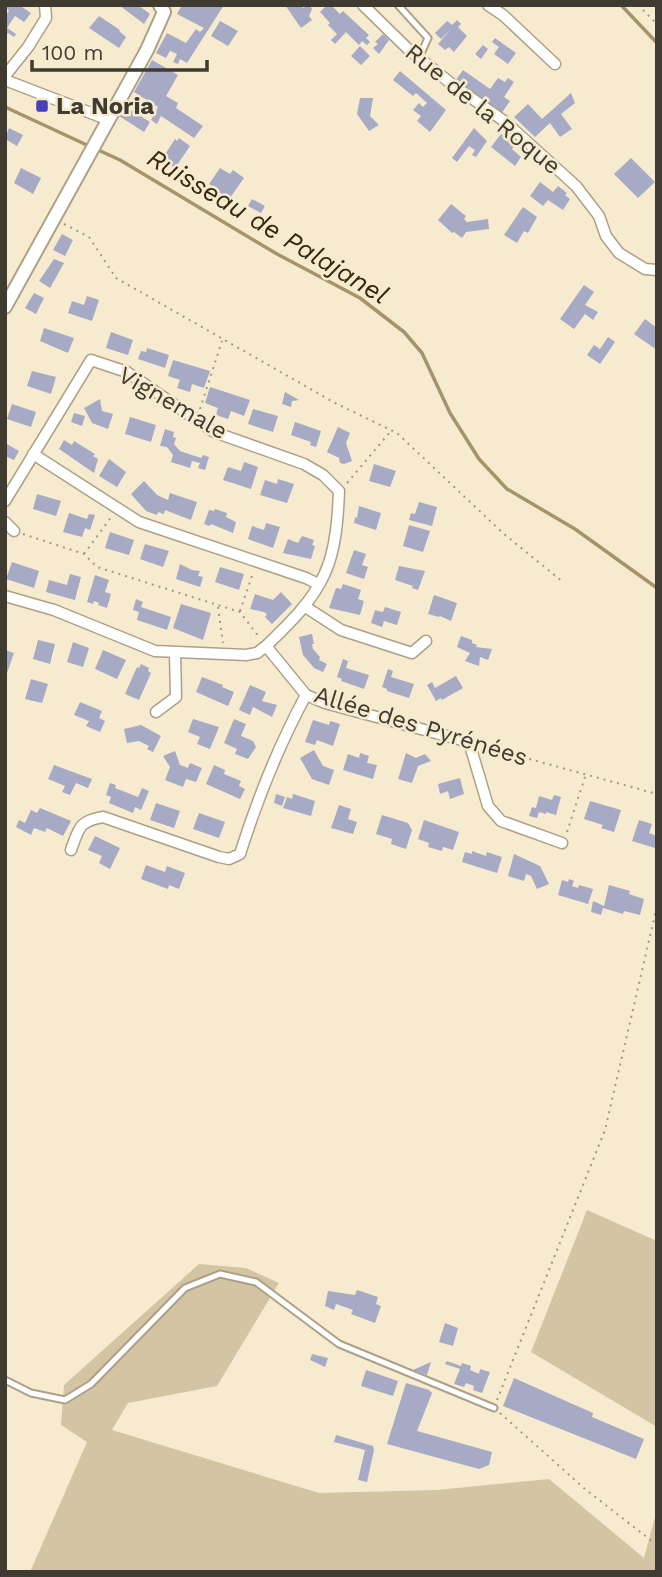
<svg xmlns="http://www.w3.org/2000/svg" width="662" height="1577" viewBox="0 0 662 1577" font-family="'Work Sans',sans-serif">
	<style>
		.green { fill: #d3c5a4 }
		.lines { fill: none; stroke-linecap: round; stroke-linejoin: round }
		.stream { stroke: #a6936a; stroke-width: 3.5 }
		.building { fill: #a6aac5 }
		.service-casing { stroke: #aca187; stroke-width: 9 }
		.minor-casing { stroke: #aca187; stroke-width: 13 }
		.tertiary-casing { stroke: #aca187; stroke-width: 16 }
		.path { stroke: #a19985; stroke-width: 2; stroke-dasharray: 2 5; stroke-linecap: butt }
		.service { stroke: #fff; stroke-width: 5 }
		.minor { stroke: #fff; stroke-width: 10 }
		.tertiary { stroke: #fff; stroke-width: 12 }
		.poi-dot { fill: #4641b7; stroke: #f7ebcf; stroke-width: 2.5 }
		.labels { text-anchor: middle; stroke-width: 5; stroke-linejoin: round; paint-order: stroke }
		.poi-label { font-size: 24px; font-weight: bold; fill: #403b30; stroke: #f7ebcf; text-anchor: start }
		.street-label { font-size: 24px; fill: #403b30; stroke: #f7ebcf }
		.water-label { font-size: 26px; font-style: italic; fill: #342910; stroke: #f7ebcf }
	</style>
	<rect width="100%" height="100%" fill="#f7ebcf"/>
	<path class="green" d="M587,1210L657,1241V1427L531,1352Z
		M199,1264L246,1268L279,1283L217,1386L128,1403L112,1430L319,1493L437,1490L549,1479L644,1558L657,1509V1572H30L87,1442L61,1425L64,1385Z"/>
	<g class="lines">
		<path class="stream" d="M621,5L657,43
			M5,107L89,146
			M96,149L120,160L277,254L360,298L404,332L422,353L450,413L479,459L507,489L575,529L657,588"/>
	</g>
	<path class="building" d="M5,5H19L31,13L24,22L15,16L7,28L16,34L14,37L8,33L5,37V16L9,11Z
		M119,5H138L150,14L144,24Z
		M182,5H224L187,63L180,59L178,64L173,62L177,54L170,51L166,58L156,53L167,33L186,43L196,29L200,32L204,28L177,14Z
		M285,5H301L303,8L309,5L312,9L309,16L312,20L301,28Z
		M327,5H331L340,14L343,11L369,35L366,38L370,42L367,45L362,41L359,45L346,32L335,44L331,40L337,34L328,25L330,23L320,12Z
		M99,16L120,30L119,31L126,37L119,48L89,28Z
		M457,20L461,24L458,27L467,36L454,52L449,47L445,50L438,44L451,29L441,39L435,33L447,21L452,25Z
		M220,21L238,31L228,46L211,36Z
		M383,34L389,40L379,54L373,48L378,44L375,42Z
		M495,38L516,53L508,64L494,54L499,47L492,42Z
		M483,45L488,49L481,59L475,54Z
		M360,46L370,56L361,65L351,56Z
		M152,60L178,75L166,96L178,103L176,108L203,126L194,138L161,116L157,124L151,120L158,107L134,92Z
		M463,70L490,89L498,78L505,82L508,78L514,82L504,97L510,101L501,114L455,81Z
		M400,71L446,110L430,132L417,121L421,116L413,110L419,103L423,107L427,103L416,93L413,96L393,80Z
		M571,93L575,103L561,114L572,129L560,137L550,123L535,137L514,117L528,104L542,119Z
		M360,98H373L370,116L379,125L369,131L357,114Z
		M123,109L128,112L129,109L150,122L144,132L119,116Z
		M9,128L23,135L17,146L5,139Z
		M474,128L487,141L476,157L472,155L475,150L469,146L457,162L452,158Z
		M501,134L515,145L512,149L521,157L515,166L491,147Z
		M179,138L190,146L175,168L162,159L175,139L177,141Z
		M631,158L655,182L638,198L614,174Z
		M21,168L41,178L33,194L14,183Z
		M220,168L230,174L233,170L244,178L227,202L221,198L223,195L209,184Z
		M540,182L553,192L558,186L567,193L565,195L570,199L563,210L548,200L543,206L530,196Z
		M252,199L265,206L261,213L248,206Z
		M451,204L466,216L464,219L467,222L488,219L489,229L466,232L462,238L454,232L452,233L438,220Z
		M523,207L537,217L528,233L524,231L517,243L504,235Z
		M62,234L73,240L65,256L53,250Z
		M54,259L64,263L50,288L39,281Z
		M584,285L594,292L585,305L598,312L593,320L585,314L574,329L560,319Z
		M34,293L44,298L36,314L25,308Z
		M87,296L99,300L92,321L68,313L72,301L84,305Z
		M645,319L657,328V350L634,334Z
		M44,328L74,338L68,353L40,341Z
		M111,332L133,340L128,355L106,348Z
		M608,337L615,342L600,364L587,355L594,345L600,349Z
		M147,348L169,355L165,368L138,359L141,351L146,352Z
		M173,360L210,371L204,388L192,384L190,392L177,388L180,380L168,376Z
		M32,371L56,377L51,394L27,386Z
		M210,387L250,400L244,416L231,411L228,419L216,415L218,408L205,403Z
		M285,392L299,400L292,401L291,407L282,404Z
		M100,399L102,411L113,414L108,429L92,423L84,408Z
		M12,404L36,412L31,427L7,419Z
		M253,409L278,416L273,432L248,424Z
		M74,413L85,416L82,426L71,422Z
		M130,417L156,425L151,442L125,434Z
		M295,422L321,431L316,447L310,445L311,442L291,435Z
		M338,427L350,433L346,443L352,461L344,464L340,463L339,458L327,452Z
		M165,429L174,432L173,437L176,438L174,444L180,451L201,458L203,455L209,457L205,470L198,468L200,463L192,461L190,468L171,462L173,455L167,447L160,446Z
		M64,440L72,445L74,441L95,454L93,456L98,459L94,473L59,449Z
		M5,443L19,451L14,460L5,456Z
		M109,459L126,472L117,487L99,476Z
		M244,462L258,467L251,489L223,480L228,467L241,471Z
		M374,464L396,471L390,487L369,481Z
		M278,479L294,484L287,503L260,495L265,480L277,484Z
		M144,481L157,495L168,500L170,493L197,502L191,520L165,510L164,514L158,512L157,515L146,511L131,494Z
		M37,494L61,501L56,516L33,509Z
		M419,502L437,507L432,526L409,520L411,513L415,514Z
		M359,506L381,513L376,530L354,523L355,517L357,518Z
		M215,509L227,513L226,517L236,522L233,533L211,524L210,526L204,524L209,510L214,511Z
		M69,513L87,519L89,514L95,515L90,530L85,528L82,537L63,532Z
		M266,523L280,527L273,548L248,539L252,526L264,530Z
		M409,525L430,531L423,552L403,546Z
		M110,532L134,540L129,555L105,548Z
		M302,536L314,540L312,545L315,546L311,559L283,553L288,539L298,543Z
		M145,544L169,551L163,567L140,559Z
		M354,550L366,554L362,565L368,567L364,579L346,573Z
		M12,562L39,571L34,588L6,579Z
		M180,564L192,570L200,571L198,576L203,577L200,587L176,579Z
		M399,566L425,571L418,590L412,588L413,586L395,580Z
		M220,567L244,574L239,590L215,582Z
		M70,574L81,577L75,600L46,592L49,580L67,585Z
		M95,575L109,580L105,592L111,594L107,608L98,605L99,603L94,601L93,604L87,602Z
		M343,584L361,590L358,599L364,601L360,615L329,608L336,588L341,589Z
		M281,592L292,604L272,624L265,617L267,614L264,612L250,609L255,594L273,600Z
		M434,595L457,603L451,621L440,616L439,617L428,614Z
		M136,599L143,602L141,607L171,617L167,630L137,620L139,612L133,610Z
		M181,604L211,613L203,640L173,628Z
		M385,607L401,612L397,625L384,621L382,627L371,623L375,610L383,612Z
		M312,634L314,644H312L313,649L320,657L319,660L327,664L323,672L314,668L303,655L299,637Z
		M461,636L472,640V643L477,645L476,647L492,649L488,660L480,657L479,666L465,661L470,653L457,647Z
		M38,640L55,644L50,664L33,659Z
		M73,642L89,648L83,667L67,662Z
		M5,650L14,653L6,676H5Z
		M103,650L126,660L117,679L95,669Z
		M343,659L348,661L346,668L369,675L364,689L341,681L342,679L337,677Z
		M141,664L149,668L148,671L151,673L139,700L125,694L137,667L139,668Z
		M388,669L393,671L391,677L414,684L409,698L387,691V689L382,687Z
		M456,676L463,688L442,700L441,698L436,701L427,685L432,682L435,688Z
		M202,677L223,685L222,687L234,692L228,706L196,692Z
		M31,679L48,684L42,703L25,699Z
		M250,685L266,692L262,701L277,705L272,717L253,707L250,715L239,710Z
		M80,702L102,711L99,718L105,721L100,732L86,726L89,721L74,715Z
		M193,719L219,727L210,749L197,744L200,737L188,732Z
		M234,719L246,724L241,736L253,741L256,747L248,759L235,754L237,749L224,743Z
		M313,720L329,725L330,721L340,724L333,746L317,740L315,745L305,742Z
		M141,725L161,736L153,752L147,749L149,746L139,741L127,743L124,729Z
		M314,750L323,766L334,770L329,785L312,779L300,758Z
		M175,751L180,765L188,768L190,763L202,768L196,782L186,779L183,787L165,780L170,767L163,756Z
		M360,753L369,756L367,763L377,765L373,779L343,770L348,754L359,758Z
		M406,753L416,758L425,754L431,761L418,766L412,783L398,779Z
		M54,765L92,779L88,788L76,783L70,795L62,792L65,786L48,779Z
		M214,765L225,770L224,774L241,781L239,786L245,789L240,799L206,784Z
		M460,778L464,794L450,799L448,791L440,794L438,784Z
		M110,783L116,785L115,788L138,797L142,788L149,791L141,810L135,807L133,813L109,803L111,797L106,795Z
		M276,794L285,797L282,806L274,803Z
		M293,794L315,801L311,816L283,808L287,797L292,799Z
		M554,795L561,797L556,815L546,812V814L539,812L537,818L529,816L532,807L536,808L539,796L552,800Z
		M590,801L621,810L614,832L601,828L603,825L584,819Z
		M156,803L180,811L174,828L150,820Z
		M339,805L351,809L348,819L357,822L353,834L331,828Z
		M40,808L71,821L63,836L47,828L45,832L34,828L31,835L16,827L19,820L25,823L31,810L37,813Z
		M199,813L225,822L219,838L193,829Z
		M382,815L408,823L412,830L406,849L391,844L392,839L376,834Z
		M424,820L459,832L453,850L443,847L442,851L428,847L429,843L418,839Z
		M639,820L652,824L649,833L657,836L655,848L632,841Z
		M95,836L120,848L110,869L99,863L102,856L88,850Z
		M472,851L486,856L487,852L502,857L497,873L462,862L465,852L472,854Z
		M514,854L540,866L549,884L537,889L531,876L526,874L524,881L508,876Z
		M146,865L165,872L167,866L185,873L179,889L169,885L168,889L141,879Z
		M569,879L574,881L572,886L578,888L579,885L593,889L588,904L558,895L562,880L568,882Z
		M609,885L630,891L629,894L644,899L640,915L624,911L623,914L603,908L601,915L591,912L593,901L604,906Z
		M357,1290L378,1297L376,1304L381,1306L375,1323L351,1314L353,1310L336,1304L334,1310L325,1306L328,1291L355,1295Z
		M445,1323L458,1328L453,1346L439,1342Z
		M312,1354L328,1358L325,1367L310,1360Z
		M447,1361L461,1366L462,1363L471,1366L470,1370L479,1374L480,1369L490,1372L482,1393L473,1390L474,1386L466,1383L464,1387L454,1384L460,1369L445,1364Z
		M431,1362L427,1375L413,1370Z
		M366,1370L398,1381L393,1396L361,1386Z
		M514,1378L593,1413L592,1417L644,1439L636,1459L503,1406Z
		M406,1383L429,1390L432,1393L417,1431L492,1452L489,1465L479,1469L387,1444Z
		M336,1435L373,1446L374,1450L367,1482L358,1480L365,1450L334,1442Z"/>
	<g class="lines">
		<defs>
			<path id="service" d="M398,5L428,38L419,58
				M5,1380L31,1393L65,1400L91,1384L185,1288L220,1274L256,1282L339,1344L494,1408"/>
			<path id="minor" d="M363,5L408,49L453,85L504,121L576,186L599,216L606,236L619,253L645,269L657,270
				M488,5L503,15L555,64
				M5,76L28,47L46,18L45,5
				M5,80L109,120
				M33,454L139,522L306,578L318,584
				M5,501L91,360L127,372L214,432L304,464L323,475L339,491C338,516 336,549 325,573C313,601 288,625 266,646
				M5,522L14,531
				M5,596L54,610L155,651L246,655L257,653L266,646L306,695L325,703L469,742L488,806L501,821L562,843
				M304,606L341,630L412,653L426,641
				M156,712L176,697L175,653
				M71,850C79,828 79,821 103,817L219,857L229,859L240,854C257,800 279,745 306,695"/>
			<path id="tertiary" d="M5,307L147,50L164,12L160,5"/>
		</defs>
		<use href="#service" class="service-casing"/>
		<use href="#minor" class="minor-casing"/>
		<use href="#tertiary" class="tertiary-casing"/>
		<path class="path" d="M638,5L657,24
			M64,224L89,237L116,278L335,403L397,433L504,534L563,582
			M200,409L222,341
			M347,483L391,431
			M23,534L84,554L97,567L240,612L259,637
			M84,554L112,516
			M218,607L223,643
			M240,611L253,573
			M482,746L657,794
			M567,832L586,774
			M497,1400L605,1130L657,906
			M500,1413L585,1489L657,1545"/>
		<use href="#service" class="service"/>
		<use href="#minor" class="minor"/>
		<use href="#tertiary" class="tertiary"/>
	</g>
	<rect class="poi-dot" x="35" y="99" width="14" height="14" rx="3.5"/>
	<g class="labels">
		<g class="poi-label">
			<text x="56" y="114">La Noria</text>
		</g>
		<g class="street-label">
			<text transform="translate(483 109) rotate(39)" y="8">Rue de la Roque</text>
			<text transform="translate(173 403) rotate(30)" y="8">Vignemale</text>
			<text transform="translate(421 726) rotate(17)" y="8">Allée des Pyrénées</text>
		</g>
		<g class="water-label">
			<text transform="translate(268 226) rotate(31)" y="9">Ruisseau de Palajanel</text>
		</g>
	</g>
	<rect width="662" height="1577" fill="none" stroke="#403b30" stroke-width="14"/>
	<path d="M32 60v10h175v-10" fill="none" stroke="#403b30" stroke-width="3.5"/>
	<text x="42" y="60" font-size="21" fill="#403b30" stroke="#f7ebcf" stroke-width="5" paint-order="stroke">100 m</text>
</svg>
